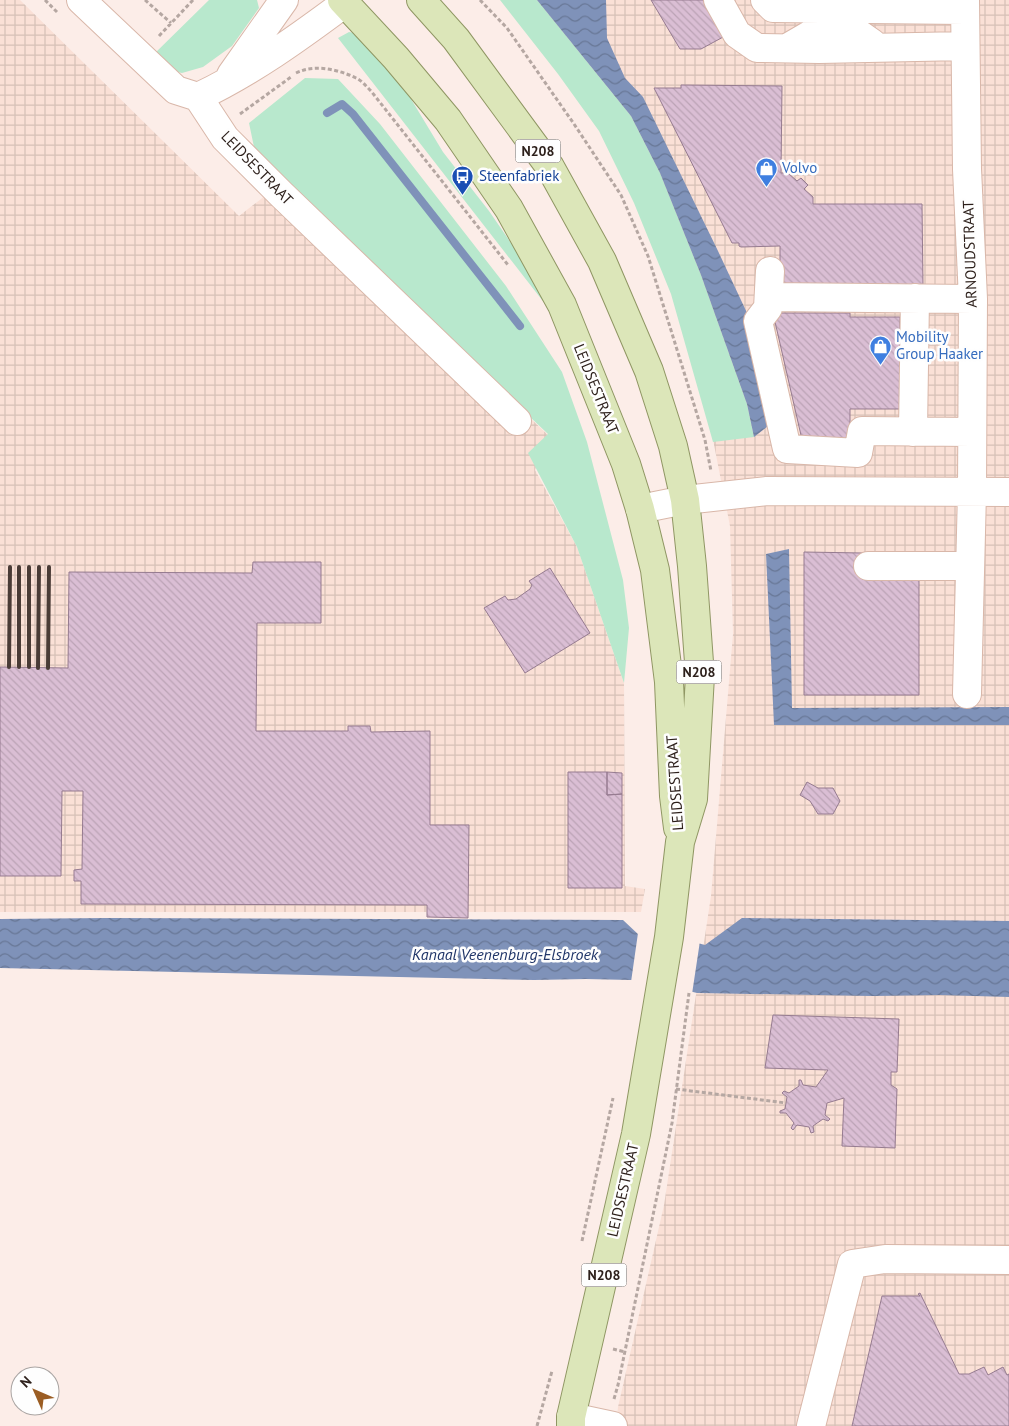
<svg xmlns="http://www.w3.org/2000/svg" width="1009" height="1426" viewBox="0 0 1009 1426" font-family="'PT Sans',sans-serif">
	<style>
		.industrial { fill: url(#industrial-grid) }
		.green { fill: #b8e8cd }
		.water { fill: url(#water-waves) }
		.pier { fill: #fcede8 }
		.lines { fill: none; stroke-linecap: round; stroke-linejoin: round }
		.stream { stroke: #7f92b9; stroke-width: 8 }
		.building { fill: url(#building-back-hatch); stroke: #967b90 }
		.minor-casing { stroke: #d9b7a9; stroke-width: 30 }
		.major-casing { stroke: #8f9663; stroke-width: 30 }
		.path { stroke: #b5a7a2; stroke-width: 3; stroke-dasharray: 4 2.5; stroke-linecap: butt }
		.minor { stroke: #fff; stroke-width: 28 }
		.major { stroke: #dce6b9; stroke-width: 28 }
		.rail { stroke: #493b36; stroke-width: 4 }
		.labels { text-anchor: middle; stroke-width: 5; stroke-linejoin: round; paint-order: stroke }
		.shield { fill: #fefefe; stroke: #6b625e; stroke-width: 1 }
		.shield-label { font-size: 14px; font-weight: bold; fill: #2c1f1a }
		.street-label { font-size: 15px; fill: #2c1f1a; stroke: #fefefe }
		.shop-label { font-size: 15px; fill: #366cbe; stroke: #fefefe; text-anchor: start }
		.transit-label { font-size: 15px; fill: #164399; stroke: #fefefe; text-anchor: start }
		.water-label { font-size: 16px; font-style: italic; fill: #213669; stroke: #fefefe }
	</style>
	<defs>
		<pattern id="industrial-grid" width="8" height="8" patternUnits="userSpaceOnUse" patternTransform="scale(1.25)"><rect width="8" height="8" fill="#fae0d6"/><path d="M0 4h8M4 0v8" fill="none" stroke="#d6c0b7"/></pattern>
		<pattern id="water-waves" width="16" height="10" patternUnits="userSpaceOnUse" patternTransform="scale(1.25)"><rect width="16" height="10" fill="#7f92b9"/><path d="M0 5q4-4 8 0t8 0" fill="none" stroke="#687796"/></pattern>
		<pattern id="building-back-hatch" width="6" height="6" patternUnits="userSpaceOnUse" patternTransform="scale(1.25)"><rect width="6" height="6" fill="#dabed4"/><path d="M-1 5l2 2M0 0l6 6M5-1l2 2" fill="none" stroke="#bba3b5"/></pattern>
	</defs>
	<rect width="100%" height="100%" fill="#fcede8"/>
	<path class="industrial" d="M0,0H20L239,216L261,199L277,184L443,335L548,435L535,470L577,547L624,683L625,886L645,889L641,912H0Z
		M521,0H1009V1426H616L618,1407L664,1205L711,896L733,634L730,526L693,338L628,162Z"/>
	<path class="green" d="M209,0H257L259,8L232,46L203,67L182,73L164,69L151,57Z
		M500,0H537L631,116L660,173L701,275L747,404L754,437L713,442L671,294L634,203L599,131L558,74Z
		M349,32L365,35L388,61L443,152L489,211L555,307L556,318L338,38Z
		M305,78L338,79L380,124L506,286L562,372L587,442L623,580L629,628L624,683L577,547L528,453L548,434L443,335L277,184L254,147L249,123Z"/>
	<path class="water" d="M537,0H606L607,38L625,78L643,97L718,251L755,330L772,423L754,437L747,404L701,275L660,173L631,116Z
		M789,549L792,708L1009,707V725H774L766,554Z
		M107,918L623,920L640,936L690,941L705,945L742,918L1009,921V997L940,995L872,996L697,993L649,981L631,980L586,979L534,980L0,968V919Z"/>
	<path class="pier" d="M638,933L700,941L692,994L648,984L631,982Z"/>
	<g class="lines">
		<path class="stream" d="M327,113L342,104L353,114L520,326"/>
	</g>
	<path class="building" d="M651,0H705L725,36L701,49H680Z
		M681,85L782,86L781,173H788L797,181L801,178L808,185L804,189L813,197V204H922L923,287L780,286V246L741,247L739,246V243H732L654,88H681Z
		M773,313H850V317H900V409H850V444H803Z
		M804,552L862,553V579H919V695H804Z
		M253,562H321V623H257L256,731H348V726H370L371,732L430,731V825H469L468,918L427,917V905L81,904V881H74V870L82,869L83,791H62L61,876H0V667L68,668L69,572L252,573Z
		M550,568L590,633L525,673L484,608L505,596L508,600L516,599L530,589L532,585L529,581Z
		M568,772H607V795L622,794V888H568Z
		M607,772L622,773V794L607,795Z
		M807,782L818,788H833L840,801L833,814H818L810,801L800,795Z
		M773,1015L899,1019L897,1072H891V1085L897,1089L895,1148L842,1146L844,1098L827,1103L825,1115L830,1119L828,1121L823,1119L813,1126L814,1132L811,1133L809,1127L797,1125L793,1130L791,1128L794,1123L786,1113H780V1111L785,1109L787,1097L782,1093L784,1091L789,1093L799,1086V1080H801L803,1085L816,1087L828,1070L765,1068Z
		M920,1293L959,1374H969L984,1367L988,1375L1003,1367L1007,1375L1009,1374V1426H852L882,1296H920L918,1294Z"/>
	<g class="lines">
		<defs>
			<path id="minor" d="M81,0L176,90L198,97L225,138L281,194L517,421
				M718,0L737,34L757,48L819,49L965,46
				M765,0L773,8L965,10
				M965,0L967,169L973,299L972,492L967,694
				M787,48L818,30L852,29L872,43
				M231,75L284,0
				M198,97C251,72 298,38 345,3
				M770,271L768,308L758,321L787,449L858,453L862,431L971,432
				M769,297L973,299
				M913,432L915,298
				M640,509L685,500L767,491L1009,492
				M868,566H970
				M571,1417L613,1426
				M811,1426L852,1264L885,1259L1009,1260"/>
			<path id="major" d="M342,0L396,58L448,120L509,209L562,305L626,464L640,509L655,570L669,682L674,796L678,828
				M421,0L456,39L550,167L602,261L649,371L673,446L685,500L692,566L700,676L693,799L680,842L669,937L636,1134L571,1417V1426"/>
		</defs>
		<use href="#minor" class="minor-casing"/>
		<use href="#major" class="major-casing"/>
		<path class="path" d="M45,0L57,12
			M145,0L171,23
			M480,0L507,28L574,124L621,195L648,256L705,440L711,471
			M159,36L193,0
			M296,73C315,64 337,69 356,78C361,80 366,86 371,91L508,265
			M240,114L291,77
			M676,1089L786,1103
			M582,1241L613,1098
			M613,1349L625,1352
			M614,1399L618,1385L672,1123L689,993
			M537,1426L552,1371"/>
		<use href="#minor" class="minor"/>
		<use href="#major" class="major"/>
		<path class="rail" d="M9,667L10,567
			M19,667V567
			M29,667V567
			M38,668L39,567
			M48,668L49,567"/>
	</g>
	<defs>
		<symbol id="shop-pin" viewBox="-11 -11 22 30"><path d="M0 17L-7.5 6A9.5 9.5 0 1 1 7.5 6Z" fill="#3f7fe0" stroke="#fefefe"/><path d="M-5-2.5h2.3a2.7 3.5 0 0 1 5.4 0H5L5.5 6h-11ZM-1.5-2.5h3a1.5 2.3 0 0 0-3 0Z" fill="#fff"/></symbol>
		<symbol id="bus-pin" viewBox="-11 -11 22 30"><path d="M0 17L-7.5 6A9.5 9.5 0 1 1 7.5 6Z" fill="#1a4fb4" stroke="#fefefe"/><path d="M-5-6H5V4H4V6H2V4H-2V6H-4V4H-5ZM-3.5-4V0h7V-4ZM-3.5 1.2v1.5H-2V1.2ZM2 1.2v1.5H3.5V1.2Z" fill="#fff"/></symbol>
	</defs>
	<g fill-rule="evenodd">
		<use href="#shop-pin" x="754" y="156" width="25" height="34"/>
		<use href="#bus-pin" x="450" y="164" width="25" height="34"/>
		<use href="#shop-pin" x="868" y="334" width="25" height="34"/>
	</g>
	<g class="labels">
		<g class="shield">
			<rect x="515.5" y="139.5" width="45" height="23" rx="4"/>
			<rect x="676.5" y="660.5" width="45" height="23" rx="4"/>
			<rect x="581.5" y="1263.5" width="45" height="23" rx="4"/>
		</g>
		<g class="shield-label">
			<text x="538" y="156">N208</text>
			<text x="699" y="677">N208</text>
			<text x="604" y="1280">N208</text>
		</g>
		<g class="street-label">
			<text transform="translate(257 168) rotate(46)" y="5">LEIDSESTRAAT</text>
			<text transform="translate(970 254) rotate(-92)" y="5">ARNOUDSTRAAT</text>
			<text transform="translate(596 389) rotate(68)" y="5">LEIDSESTRAAT</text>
			<text transform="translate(675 783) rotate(-94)" y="5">LEIDSESTRAAT</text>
			<text transform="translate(623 1190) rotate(-77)" y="5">LEIDSESTRAAT</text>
		</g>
		<g class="shop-label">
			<text x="782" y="173">Volvo</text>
			<text x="896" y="342">Mobility<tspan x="896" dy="17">Group Haaker</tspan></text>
		</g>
		<g class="transit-label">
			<text x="479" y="181">Steenfabriek</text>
		</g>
		<g class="water-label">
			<text x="505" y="960">Kanaal Veenenburg-Elsbroek</text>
		</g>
	</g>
	<g transform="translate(35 1391) rotate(315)"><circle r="24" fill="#fefefe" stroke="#aaa5a3"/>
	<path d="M0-4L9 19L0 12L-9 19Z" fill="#9b5d23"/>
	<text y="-8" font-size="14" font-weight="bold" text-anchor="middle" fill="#2c1f1a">N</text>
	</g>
</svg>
